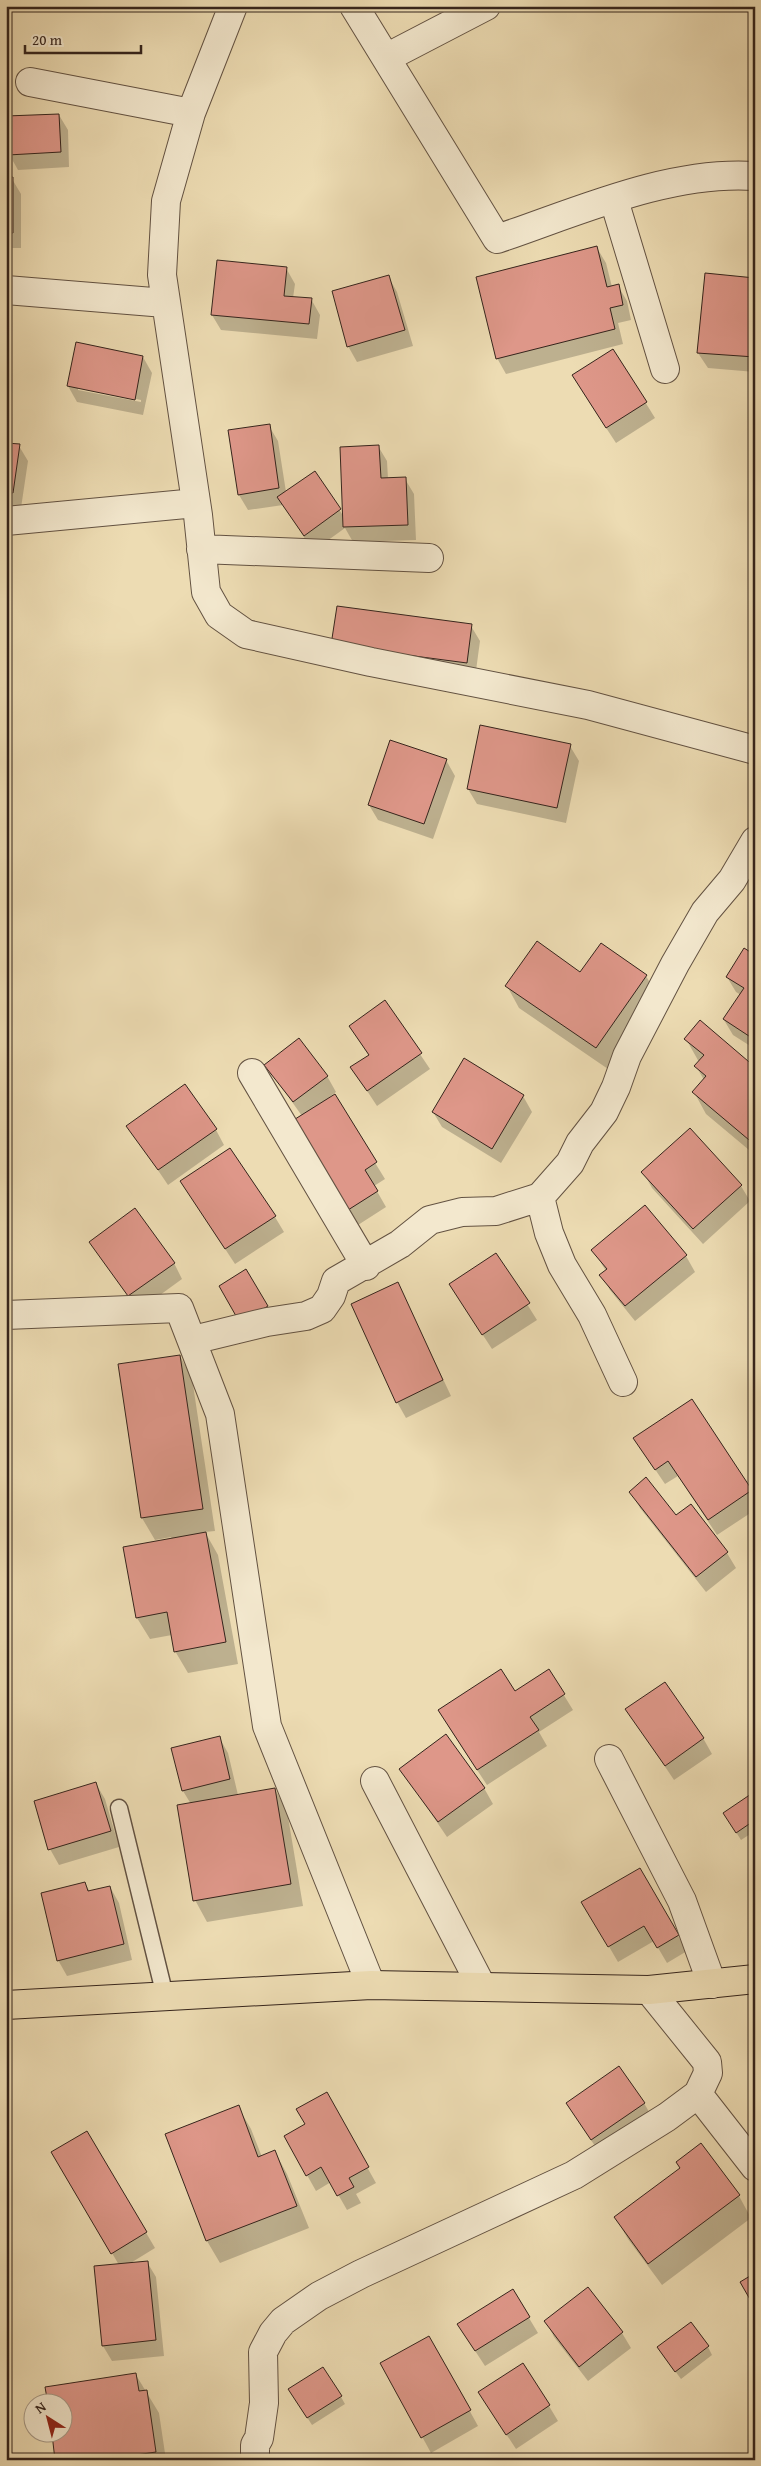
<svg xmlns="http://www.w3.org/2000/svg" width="761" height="2466" viewBox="0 0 761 2466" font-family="'Gentium Book Plus',serif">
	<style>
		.shadow { fill: #0003; fill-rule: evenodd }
		.building { fill: #de9789; stroke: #35241c }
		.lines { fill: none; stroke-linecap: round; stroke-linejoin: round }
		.service-casing { stroke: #635242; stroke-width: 19 }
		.minor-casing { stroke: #635242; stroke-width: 30 }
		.primary-casing { stroke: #35241c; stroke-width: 30 }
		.service { stroke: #f3e8ce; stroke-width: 16 }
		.minor { stroke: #f3e8ce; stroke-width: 28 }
		.primary { stroke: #eddcb3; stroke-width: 28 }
	</style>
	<rect width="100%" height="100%" fill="#eddcb3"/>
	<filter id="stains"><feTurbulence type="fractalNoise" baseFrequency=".004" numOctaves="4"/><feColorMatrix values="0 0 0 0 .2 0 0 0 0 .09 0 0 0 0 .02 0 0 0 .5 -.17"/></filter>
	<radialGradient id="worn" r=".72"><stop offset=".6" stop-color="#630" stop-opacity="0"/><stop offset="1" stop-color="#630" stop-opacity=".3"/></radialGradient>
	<path class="shadow" d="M59,115L68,130L69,167L18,170L9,154Z
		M6,179H12L21,194V248H6Z
		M597,248L606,263L612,287L618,286L627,301L631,320L618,323L623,344L506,374L497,358Z
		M286,268L295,284L293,298L311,299L320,315L317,339L221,330L212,315Z
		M388,276L397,292L413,346L357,362L348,346Z
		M755,279V372L708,368L698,353Z
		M613,350L655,418L616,443L582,391Z
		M143,357L152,373L143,415L77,402L68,386ZM78,387L141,400V402L78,390Z
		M269,426L278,441L286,492L314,472L344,517L378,446L387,461L388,479H405L414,494L416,540L353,542L345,528L313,551L283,505L248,510L239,495Z
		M6,444L19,446L28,461L21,508L6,506Z
		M471,626L480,641L475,678L342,660Z
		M570,746L579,761L566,823L477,804L468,789Z
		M446,760L455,776L433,839L378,820L369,805Z
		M755,957V1049L733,1035L724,1020L741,995L736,992L727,977Z
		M581,973L646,976L659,998L608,1069L519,1008L507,986Z
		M385,1002L430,1069L377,1106L352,1068L369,1056L350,1026Z
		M686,1039L755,1068V1155L706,1114L694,1092L704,1080L696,1066L699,1062Z
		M465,1060L523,1096L532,1112L501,1163L442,1127L433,1112Z
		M266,1065L327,1076L336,1092L327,1099L328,1100L334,1096L385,1179L374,1186L386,1207L358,1225L303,1137L302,1116Z
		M128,1126L216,1130L224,1145L168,1185Z
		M643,1172L741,1186L750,1201L703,1244L652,1188Z
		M191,1197L275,1217L284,1232L235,1264Z
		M645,1207L686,1256L695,1272L635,1321L610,1290L601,1275L606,1271L593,1250Z
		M91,1242L174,1263L182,1279L138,1311Z
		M496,1255L537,1320L492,1349L460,1300Z
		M398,1283L451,1396L406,1418L397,1402Z
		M180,1356L192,1378L215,1531L205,1532L218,1555L238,1664L188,1673L175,1651L172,1635L150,1639L137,1618L172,1539L171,1537L155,1540L142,1518Z
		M692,1401L755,1497V1510L717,1535L678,1476L665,1484L644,1453Z
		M631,1492L676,1517L691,1506L727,1553L736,1568L706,1592L640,1508Z
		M549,1671L573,1710L539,1732L547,1746L487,1785L448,1726L515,1693Z
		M627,1710L703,1738L712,1754L674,1780Z
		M219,1737L228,1753L238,1795L275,1789L287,1811L303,1906L207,1922L195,1900L191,1804L183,1791Z
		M401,1769L484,1788L493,1804L447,1837Z
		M96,1784L105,1799L119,1847L59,1865L50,1849Z
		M754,1794L755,1831L741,1840L729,1821Z
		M639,1870L687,1951L667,1963L654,1941L618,1962L583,1902Z
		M85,1883L90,1892L110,1887L119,1903L132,1960L67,1976L58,1960Z
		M326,2094L376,2183L356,2194L361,2203L347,2210L331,2182L316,2191L307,2175V2125Z
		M644,2103L653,2119L601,2155L577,2119Z
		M238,2107L251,2129L262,2157L275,2152L287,2174L309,2228L220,2263L207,2241L166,2135Z
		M87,2132L155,2248L129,2264L147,2262L156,2277L164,2356L112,2361L103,2346L95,2267L119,2265L53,2152Z
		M701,2145L739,2196L751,2218L662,2285L628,2239L615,2217L681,2169Z
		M529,2318L538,2333L485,2366L468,2340Z
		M546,2321L622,2333L631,2348L588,2381L554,2337Z
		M429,2337L478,2426L431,2453L382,2363Z
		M708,2347L712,2355L681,2379L658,2348Z
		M136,2375L159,2413L166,2460H57L53,2434H62V2404Z
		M294,2397H341L345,2404L312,2425Z
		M549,2406L558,2421L516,2449L489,2408Z"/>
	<path class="building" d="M59,114L61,152L8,155L6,116Z
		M13,177V233H6V178Z
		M597,246L607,287L619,284L623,305L610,308L615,329L496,359L476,277Z
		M217,260L287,267L284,296L312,298L309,324L211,315Z
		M705,273L755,278V357L697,353Z
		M389,275L405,330L347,347L332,291Z
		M76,342L143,356L135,400L67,386Z
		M613,349L647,402L606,428L572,375Z
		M270,424L279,488L238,495L228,430Z
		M6,443L20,444L13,493L6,492Z
		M379,445L381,478L406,477L408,525L343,527L340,447Z
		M315,471L341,509L304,536L277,497Z
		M337,606L472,624L467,663L331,645Z
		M480,725L571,744L557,808L467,789Z
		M390,740L447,759L424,824L368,805Z
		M537,941L580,972L601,943L647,975L596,1048L505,986Z
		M744,948L755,955V1040L723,1019L744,988L726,977Z
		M385,1000L422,1053L367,1091L350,1067L369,1055L349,1026Z
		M700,1020L755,1067V1145L692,1092L706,1076L694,1066L704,1055L684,1039Z
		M299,1038L328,1076L293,1102L264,1065Z
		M464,1058L524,1095L492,1149L432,1112Z
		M185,1084L217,1129L158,1170L126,1126Z
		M335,1094L377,1162L365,1170L378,1191L348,1210L292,1121Z
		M690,1128L742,1185L693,1229L641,1172Z
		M230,1148L276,1216L225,1249L180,1181Z
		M645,1205L687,1255L625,1306L599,1275L607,1269L591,1250Z
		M135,1208L175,1263L128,1296L89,1242Z
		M496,1253L530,1303L482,1335L449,1284Z
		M246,1269L268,1306L240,1323L219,1286Z
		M398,1282L443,1380L396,1403L351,1304Z
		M180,1355L203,1509L141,1518L118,1364Z
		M692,1399L752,1490L708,1520L668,1461L655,1470L633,1438Z
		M646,1477L676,1515L691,1504L728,1552L696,1577L629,1492Z
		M206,1532L226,1642L174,1652L167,1612L136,1618L123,1547Z
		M501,1669L515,1691L549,1669L565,1694L530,1717L539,1730L477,1770L438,1710Z
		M665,1682L704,1738L665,1766L625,1709Z
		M446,1734L485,1788L438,1822L399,1769Z
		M220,1736L230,1779L182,1791L171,1748Z
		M96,1782L111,1831L48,1850L34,1801Z
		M275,1788L291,1884L193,1901L177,1805Z
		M754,1792L755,1820L736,1833L723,1813Z
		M640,1868L679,1935L657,1948L644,1926L608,1947L581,1902Z
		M85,1882L88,1891L110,1886L124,1944L57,1961L41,1893Z
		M619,2066L645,2103L591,2140L566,2103Z
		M327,2092L369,2167L349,2178L354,2187L337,2196L321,2167L306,2176L284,2136L305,2124L296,2109Z
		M239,2105L258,2157L275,2150L297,2206L206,2241L165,2134Z
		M87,2131L147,2232L111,2254L51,2152Z
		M701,2143L740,2195L648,2264L614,2217L680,2168L676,2162Z
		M148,2261L156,2340L102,2346L94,2266Z
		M755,2273V2308L740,2282Z
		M588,2287L623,2332L579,2367L544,2321Z
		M513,2289L530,2317L475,2351L457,2324Z
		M691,2322L709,2346L675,2372L657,2347Z
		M429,2336L471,2410L421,2438L380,2363Z
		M523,2363L550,2405L506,2435L478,2392Z
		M323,2367L342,2396L307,2418L288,2389Z
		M136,2373L139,2391L147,2390L156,2452L103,2460H55L52,2434H62V2404H48L45,2387Z"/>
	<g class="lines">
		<defs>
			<path id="service" d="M119,1808L165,1996"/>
			<path id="minor" d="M233,6L191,113L166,201L162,275L198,515L206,592L219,615L246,634L371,662L588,705L755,750
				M354,6L497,239C577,212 669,170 755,176
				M386,58L486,6
				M30,82L191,113
				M614,200L665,369
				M6,290L165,303
				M6,521L196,503
				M201,549L429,558
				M252,1073L366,1266
				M540,1197L549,1233L562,1265L592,1315L623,1382
				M6,1315L179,1308L220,1414L267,1726L371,1985
				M193,1340L267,1322L306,1316L322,1309L331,1296L336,1281L400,1244L430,1220L462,1212L496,1211L540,1197L570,1163L580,1143L604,1112L616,1087L627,1056L675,964L705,912L732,880L755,841
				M609,1759L682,1901L712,1984
				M375,1781L482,1987
				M698,2094L755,2167
				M255,2460V2445L259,2438L264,2403L263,2352L273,2333L283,2321L319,2296L361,2274L574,2175L667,2117L698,2094L708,2073L707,2062L649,1990"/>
			<path id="primary" d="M6,2005L371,1985L649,1990L755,1979"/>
		</defs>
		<use href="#service" class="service-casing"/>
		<use href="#minor" class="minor-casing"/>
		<use href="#primary" class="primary-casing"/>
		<use href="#service" class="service"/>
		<use href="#minor" class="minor"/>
		<use href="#primary" class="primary"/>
	</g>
	<rect width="761" height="2466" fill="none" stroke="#eddcb3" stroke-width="25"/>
	<rect x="8" y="8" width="746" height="2451" fill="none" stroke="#35241c" stroke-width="2.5"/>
	<rect x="12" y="12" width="736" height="2441" fill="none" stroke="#35241c"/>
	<g transform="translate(48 2418) rotate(324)"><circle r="24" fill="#f3e8ce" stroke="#a79a87"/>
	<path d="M0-4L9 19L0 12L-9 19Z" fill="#8f2418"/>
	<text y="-8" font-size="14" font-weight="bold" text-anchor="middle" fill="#35241c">N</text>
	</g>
	<path d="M25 45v8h116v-8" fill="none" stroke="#35241c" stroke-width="2.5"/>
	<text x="32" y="45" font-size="15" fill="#35241c" stroke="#f3e8ce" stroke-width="4" paint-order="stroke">20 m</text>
	<rect width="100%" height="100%" filter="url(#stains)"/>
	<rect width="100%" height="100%" fill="url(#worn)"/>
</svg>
